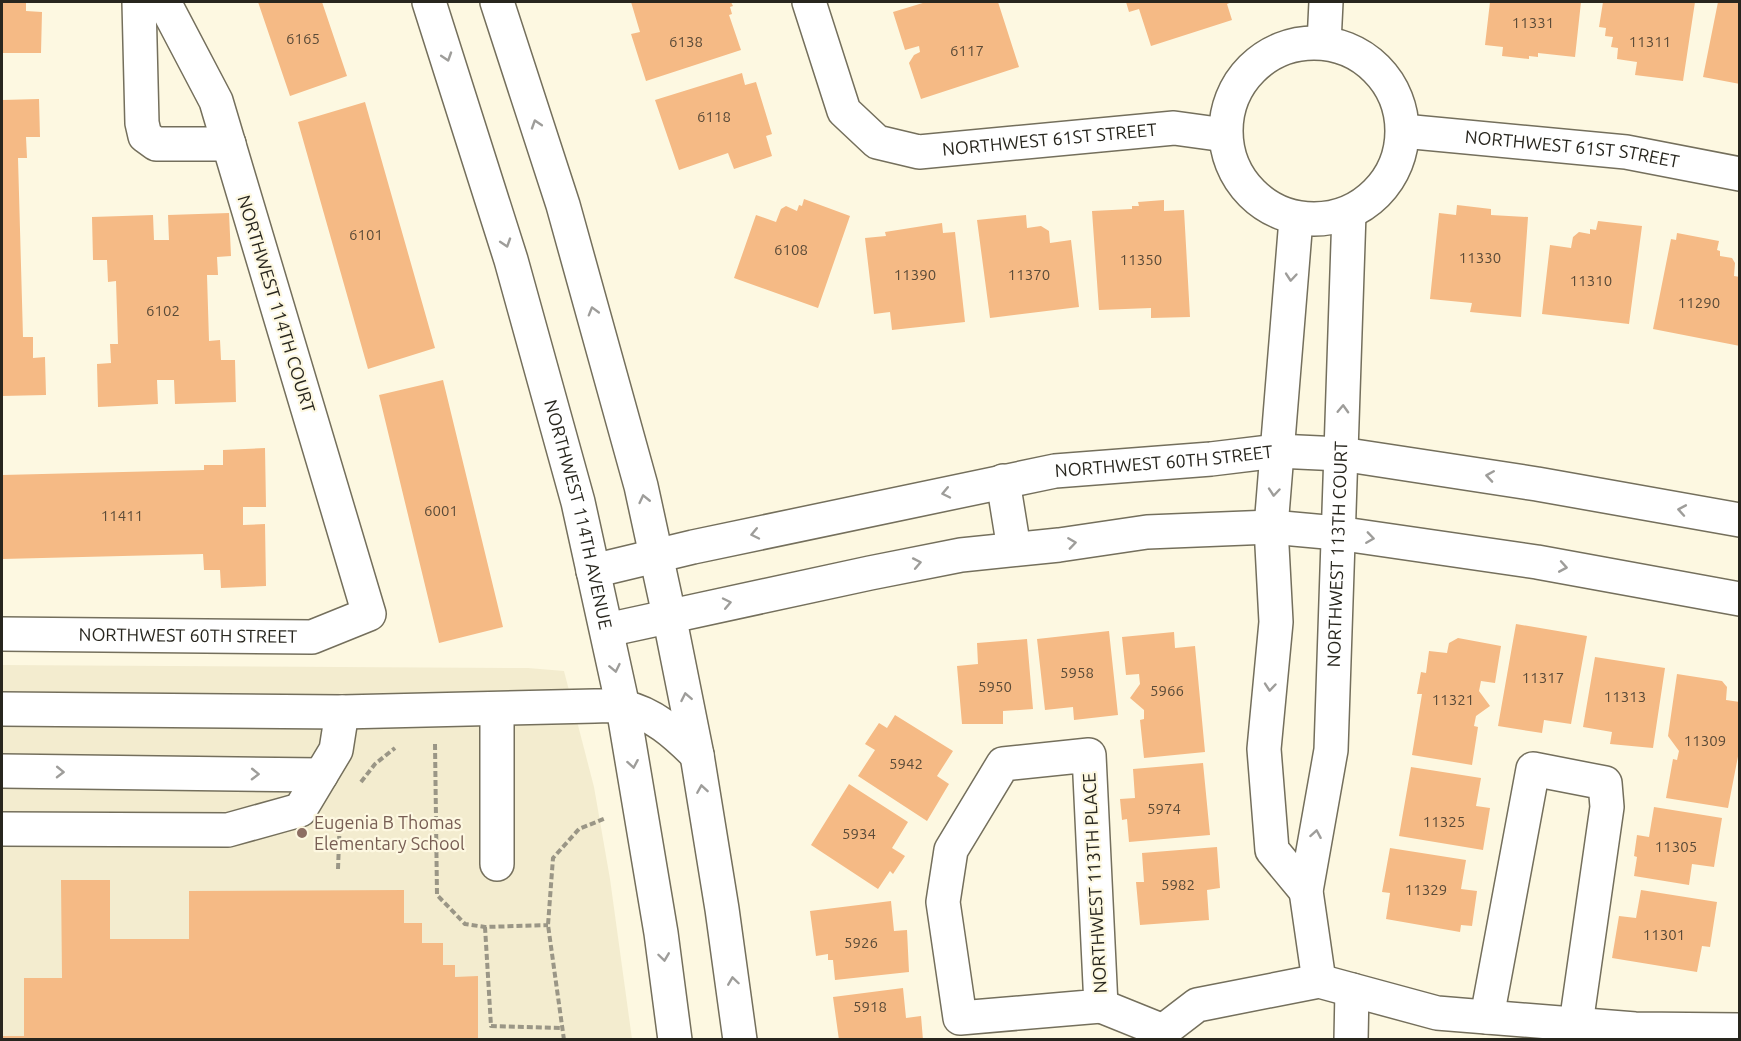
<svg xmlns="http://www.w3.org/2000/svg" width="1741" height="1041" viewBox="0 0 1741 1041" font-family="Ubuntu,sans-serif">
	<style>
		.built { fill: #f3eccf }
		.building { fill: #f5ba85 }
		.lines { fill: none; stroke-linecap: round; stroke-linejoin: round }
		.minor-casing { stroke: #746f5c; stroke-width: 36 }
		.path { stroke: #9a9686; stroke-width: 4; stroke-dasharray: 6 3; stroke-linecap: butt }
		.minor { stroke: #fff; stroke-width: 33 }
		.oneway { stroke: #9e9d9a }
		.education-dot { fill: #8d6e63; stroke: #fdf8e1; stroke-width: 2 }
		.labels { text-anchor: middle; stroke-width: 4.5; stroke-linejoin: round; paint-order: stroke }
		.number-label { font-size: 15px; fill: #5b4b38 }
		.street-label { font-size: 18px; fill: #28261e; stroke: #fdf8e1 }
		.education-label { font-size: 18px; fill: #785e54; stroke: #fdf8e1; text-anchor: start }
	</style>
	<rect width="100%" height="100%" fill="#fdf8e1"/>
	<path class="built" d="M2,665L528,668L564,671L594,787L610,879L632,1039L2,1040Z"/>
	<path class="building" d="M2,2H26V11L42,12L41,53H2Z
		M258,2H322L347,76L290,96Z
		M631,2H731L733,6L730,7L732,14L729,15L741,50L646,81L631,34L640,32Z
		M926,2H998L1019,67L921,99L909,63L914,55L920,52L919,46L905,50L893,12Z
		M1126,2H1232L1227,4L1232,20L1151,46L1139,9L1129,12Z
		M1490,2H1581L1575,57L1538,53V57L1529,56V59L1502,56L1503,47L1485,45Z
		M1603,2H1695L1683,81L1635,75L1637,62L1617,59L1618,48L1611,47L1613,37L1605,36L1606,28L1599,27Z
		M1718,2H1740V84L1703,77Z
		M742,73L745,85L756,82L772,134L766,136L772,156L734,169L728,153L679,170L655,100Z
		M39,99L40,137H26L27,158H18L23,337H33V358L45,357L46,395L2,396V100Z
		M365,102L435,348L368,369L298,122Z
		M804,199L850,216L818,308L734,278L756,215L776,222L781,209L786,206L797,211L799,205L802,206Z
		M1164,200V211L1184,210L1190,317L1151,318V308L1099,310L1092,211L1132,209V206H1139L1138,202Z
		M1457,205L1491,209V215L1528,217L1521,317L1470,312L1472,303L1430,299L1439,213L1456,215Z
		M229,213L231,256L217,257L218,275H207L209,341L220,340L221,360H235L236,402L175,404L174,380H157L158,404L98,407L97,364L111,363L110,344H118L116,281L108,282L107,260H93L92,217L153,215L154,240H169L168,215Z
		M1026,215L1027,228L1041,226L1049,231L1050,243L1071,240L1079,307L990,318L977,220Z
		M1598,221L1642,226L1629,324L1542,314L1550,245L1571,248L1573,237L1579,232L1590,234V229L1596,230Z
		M942,223L943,233L955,232L965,322L892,330L890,312L874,314L865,238L886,236L885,232Z
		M1677,233L1719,241L1717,250L1720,251V256L1732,258L1735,263L1734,276L1740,277V346L1653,329L1671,239L1676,240Z
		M443,380L503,627L439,643L379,395Z
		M265,448L266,507H243V525L265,524L266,586L221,588L220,570H204L203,554L2,559V475L204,470V465H223V450Z
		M1516,624L1587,636L1571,724L1544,720L1542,733L1498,726Z
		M1109,631L1118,715L1074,720L1073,707L1045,710L1037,639Z
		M1174,632L1175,648L1195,646L1205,752L1144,758L1140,720L1144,719V710L1130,698L1140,684L1139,674L1126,675L1122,637Z
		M1458,638L1501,646L1495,683L1481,681L1479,691L1490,706L1476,716L1474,726L1478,727L1472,765L1412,755L1422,694H1417L1421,672L1426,673L1429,651L1447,653L1449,643Z
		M1027,639L1033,709L1003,711V724H962L957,666L978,664L977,643Z
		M1595,657L1665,668L1653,748L1610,744L1612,732L1583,727Z
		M1677,674L1722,681L1727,687L1726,700L1740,702V746L1728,808L1666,798L1673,759L1677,760L1679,751L1668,736Z
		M895,715L953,751L937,776L949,784L927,821L858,776L875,750L865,744L879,723L887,728Z
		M1203,763L1210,835L1129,842L1127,819L1122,820L1120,799L1135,798L1133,769Z
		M1411,767L1481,778L1476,806L1490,808L1483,850L1399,836Z
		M849,784L908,822L892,848L905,856L893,874L890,871L878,889L811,845Z
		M1654,807L1722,818L1714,867L1692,864L1689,885L1634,876L1637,857L1634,856L1637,835L1649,837Z
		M1217,847L1220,888L1207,890L1209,920L1140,925L1136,882H1144L1142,853Z
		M1390,848L1466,860L1461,889L1477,891L1472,926L1461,925L1460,932L1386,919L1390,893L1382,892Z
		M61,880H110V939H189V891L404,890V923H422V943H443V965H455V977L478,976V1040H2V1036H24V978H62Z
		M1641,890L1717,902L1710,947L1702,946L1697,972L1612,958L1619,916L1636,918Z
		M891,901L894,931L907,930L909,972L835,980L833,960H828V954L816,956L810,911Z
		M903,988L906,1018L921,1016L923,1040H839L833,997Z"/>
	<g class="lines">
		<defs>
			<g id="minor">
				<path d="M139,2L142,123L145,136L156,144H229"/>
				<path id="s1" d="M429,2L511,260L578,502L623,707L661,933L675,1040"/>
				<path d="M497,2L563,205L641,486L669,615L697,755L722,909L740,1040"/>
				<path id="s2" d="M809,2L844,111L877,142L919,152L1174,128L1225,135"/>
				<circle cx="1314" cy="131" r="88"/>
				<path d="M1324,43L1326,2"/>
				<path id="s3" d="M1403,131L1626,152L1740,174"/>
				<path d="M1296,219L1271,527L1276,622L1264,749L1272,850L1306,891"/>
				<path d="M1003,481L1014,549"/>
				<path id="s4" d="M593,571L693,547L1055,471L1211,459L1277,451L1341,454L1537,484L1740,520"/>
				<path d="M607,630L870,573L961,555L1059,545L1147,532L1271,527L1337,533L1537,562L1740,599"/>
				<path id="s5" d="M2,634L312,637L369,614L216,101L164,2"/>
				<path d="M2,709L342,712L595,706C604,706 614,705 623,707C653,713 676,734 697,755"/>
				<path d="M497,709V864"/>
				<path d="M1089,755L1101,1006L960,1018L943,902L951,850L1003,764Z"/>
				<path d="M2,771L321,775"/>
				<path d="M2,829L228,830L300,810L336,750L342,712"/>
				<path id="s6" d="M1319,981L1306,891L1331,750L1349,213"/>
				<path d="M1101,1006L1163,1031"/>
				<path d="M1487,1017L1533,769L1605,783L1607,807L1576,1024"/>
				<path d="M1155,1040L1163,1031L1197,1005L1319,981L1437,1013L1635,1029L1740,1030"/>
				<path d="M1351,1040L1352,990"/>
			</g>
		</defs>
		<use href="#minor" class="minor-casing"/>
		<path class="path" d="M435,744L437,895L465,924L485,927L548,925
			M361,782L375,764L395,748
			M338,869L340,816
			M485,927L491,1026L562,1028
			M564,1040L548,925L553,858L579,829L606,818"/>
		<use href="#minor" class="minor"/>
	</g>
	<defs><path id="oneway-chevron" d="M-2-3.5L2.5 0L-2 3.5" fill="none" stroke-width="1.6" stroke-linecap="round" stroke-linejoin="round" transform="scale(1.5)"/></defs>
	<g class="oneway">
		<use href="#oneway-chevron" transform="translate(447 57) rotate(72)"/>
		<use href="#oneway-chevron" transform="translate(536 124) rotate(-108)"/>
		<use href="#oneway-chevron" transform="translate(506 243) rotate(72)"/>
		<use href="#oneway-chevron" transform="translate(1291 277) rotate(95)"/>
		<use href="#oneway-chevron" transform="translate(593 311) rotate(-106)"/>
		<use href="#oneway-chevron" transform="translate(1343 409) rotate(-88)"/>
		<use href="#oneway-chevron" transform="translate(1490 476) rotate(-171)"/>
		<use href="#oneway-chevron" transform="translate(1274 492) rotate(95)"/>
		<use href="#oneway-chevron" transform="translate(946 493) rotate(168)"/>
		<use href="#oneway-chevron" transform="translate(644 499) rotate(-103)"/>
		<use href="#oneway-chevron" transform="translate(1682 510) rotate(-170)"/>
		<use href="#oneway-chevron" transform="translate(755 534) rotate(168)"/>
		<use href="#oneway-chevron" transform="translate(1370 538) rotate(8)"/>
		<use href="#oneway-chevron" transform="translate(1072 543) rotate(-8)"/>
		<use href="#oneway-chevron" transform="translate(917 563) rotate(-11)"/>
		<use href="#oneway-chevron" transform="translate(1563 567) rotate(10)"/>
		<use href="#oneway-chevron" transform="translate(727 603) rotate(-12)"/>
		<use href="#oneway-chevron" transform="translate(615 668) rotate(78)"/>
		<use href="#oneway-chevron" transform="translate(1270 687) rotate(95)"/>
		<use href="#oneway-chevron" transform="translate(686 697) rotate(-101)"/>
		<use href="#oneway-chevron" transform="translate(633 764) rotate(80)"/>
		<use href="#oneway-chevron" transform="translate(60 772) rotate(1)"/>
		<use href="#oneway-chevron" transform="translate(255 774) rotate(1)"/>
		<use href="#oneway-chevron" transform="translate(702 789) rotate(-99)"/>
		<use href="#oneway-chevron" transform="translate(1316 834) rotate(-80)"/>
		<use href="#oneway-chevron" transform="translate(664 957) rotate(82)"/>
		<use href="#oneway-chevron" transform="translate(733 981) rotate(-98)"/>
	</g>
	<circle class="education-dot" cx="302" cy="833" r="6"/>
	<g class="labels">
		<g class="number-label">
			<text x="1533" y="28">11331</text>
			<text x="303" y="44">6165</text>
			<text x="686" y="47">6138</text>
			<text x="1650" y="47">11311</text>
			<text x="967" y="56">6117</text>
			<text x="714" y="122">6118</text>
			<text x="366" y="240">6101</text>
			<text x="791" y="255">6108</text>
			<text x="1480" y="263">11330</text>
			<text x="1141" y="265">11350</text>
			<text x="915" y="280">11390</text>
			<text x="1029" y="280">11370</text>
			<text x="1591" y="286">11310</text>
			<text x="1699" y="308">11290</text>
			<text x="163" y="316">6102</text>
			<text x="441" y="516">6001</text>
			<text x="122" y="521">11411</text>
			<text x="1077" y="678">5958</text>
			<text x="1543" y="683">11317</text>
			<text x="995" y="692">5950</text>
			<text x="1167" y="696">5966</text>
			<text x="1625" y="702">11313</text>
			<text x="1453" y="705">11321</text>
			<text x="1705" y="746">11309</text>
			<text x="906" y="769">5942</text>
			<text x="1164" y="814">5974</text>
			<text x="1444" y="827">11325</text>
			<text x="859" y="839">5934</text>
			<text x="1676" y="852">11305</text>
			<text x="1178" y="890">5982</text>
			<text x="1426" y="895">11329</text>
			<text x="1664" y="940">11301</text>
			<text x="861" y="948">5926</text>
			<text x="870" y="1012">5918</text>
		</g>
		<g class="street-label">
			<text dy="6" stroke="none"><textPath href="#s2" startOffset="334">NORTHWEST 61ST STREET</textPath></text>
			<text dy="6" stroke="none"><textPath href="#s3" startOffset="170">NORTHWEST 61ST STREET</textPath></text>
			<text transform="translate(276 304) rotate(73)" y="6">NORTHWEST 114TH COURT</text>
			<text dy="6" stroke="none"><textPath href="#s4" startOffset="582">NORTHWEST 60TH STREET</textPath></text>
			<text dy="6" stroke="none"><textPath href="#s1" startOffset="534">NORTHWEST 114TH AVENUE</textPath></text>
			<text dy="6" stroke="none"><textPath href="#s6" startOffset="430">NORTHWEST 113TH COURT</textPath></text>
			<text dy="6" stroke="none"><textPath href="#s5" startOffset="186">NORTHWEST 60TH STREET</textPath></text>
			<text transform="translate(1095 883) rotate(-93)" y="6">NORTHWEST 113TH PLACE</text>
		</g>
		<g class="education-label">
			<text x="314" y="829">Eugenia B Thomas<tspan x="314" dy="21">Elementary School</tspan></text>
		</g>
	</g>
	<rect width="1741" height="1041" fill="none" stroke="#28261e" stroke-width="6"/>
</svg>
